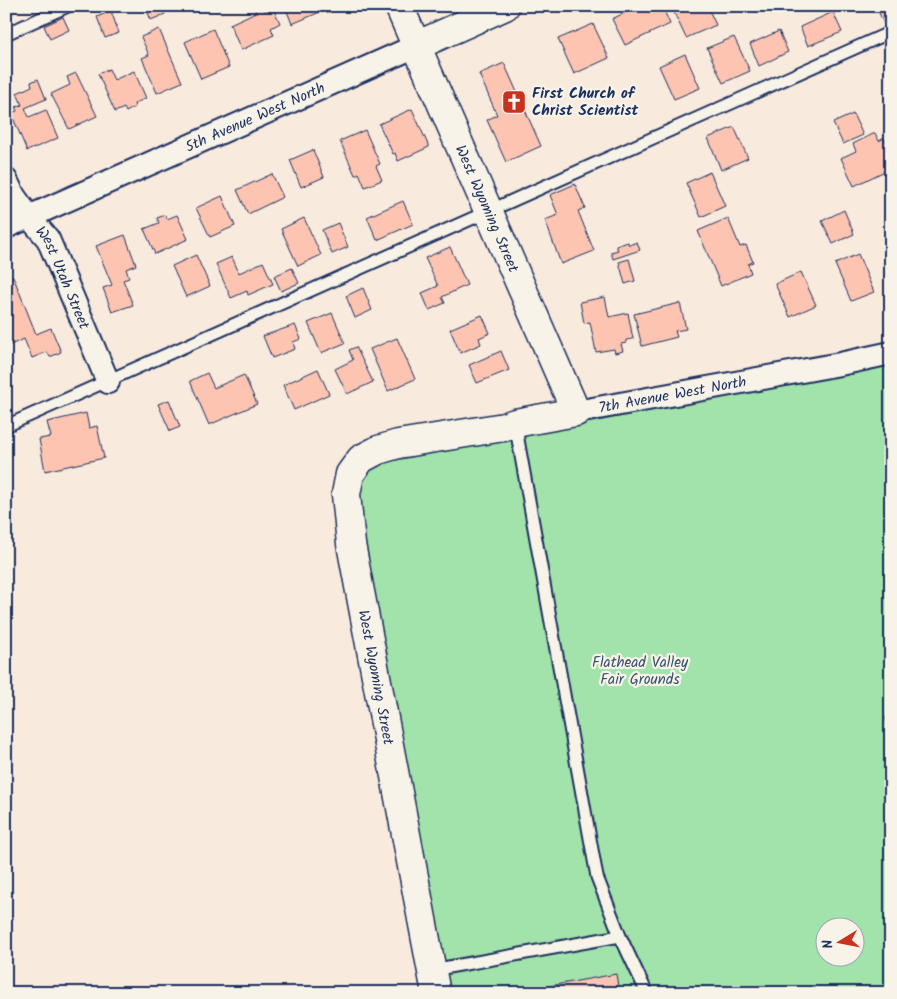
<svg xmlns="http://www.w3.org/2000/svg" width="897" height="999" viewBox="0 0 897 999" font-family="Kalam,sans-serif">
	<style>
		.green { fill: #a2e2ab; stroke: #5e8884; fill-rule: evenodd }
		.building { fill: #fdc4b2; stroke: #1b2f5e }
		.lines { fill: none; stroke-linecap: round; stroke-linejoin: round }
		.service-casing { stroke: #1b2f5e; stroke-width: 15 }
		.minor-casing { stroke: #1b2f5e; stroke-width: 26 }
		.tertiary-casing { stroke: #1b2f5e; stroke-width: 31 }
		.service { stroke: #f7f3e8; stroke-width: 11 }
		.minor { stroke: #f7f3e8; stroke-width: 22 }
		.tertiary { stroke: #f7f3e8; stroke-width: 28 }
		.labels { text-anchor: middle; stroke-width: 4.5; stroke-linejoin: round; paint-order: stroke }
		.poi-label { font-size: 15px; font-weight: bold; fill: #1b2f5e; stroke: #f7f3e8; text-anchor: start }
		.street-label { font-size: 15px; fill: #1b2f5e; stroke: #f7f3e8 }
		.park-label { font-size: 15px; fill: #36536d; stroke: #f7f3e8 }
	</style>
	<rect width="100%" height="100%" fill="#f8eadd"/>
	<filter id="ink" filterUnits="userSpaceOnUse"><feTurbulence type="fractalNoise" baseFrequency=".02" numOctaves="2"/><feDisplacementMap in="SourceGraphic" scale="10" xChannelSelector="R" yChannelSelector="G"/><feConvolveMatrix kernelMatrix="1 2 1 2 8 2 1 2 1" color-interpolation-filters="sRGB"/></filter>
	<g filter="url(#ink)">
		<path class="green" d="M891,364V993H444L356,512L359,475L372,465ZM824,926H854V956H824Z"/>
		<path class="building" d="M145,6H162L165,14L151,20Z
			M253,6H263L265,11L273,8L280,23L271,28L274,35L241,50L230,24L256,12Z
			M285,6H317L320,12L292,24Z
			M639,6H662L670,24L625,45L612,19Z
			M671,6H707L716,25L686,38Z
			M876,6H891V24L885,26Z
			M111,11L119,33L105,38L97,17Z
			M833,12L842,32L808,46L800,27Z
			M63,17L69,30L50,39L44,26Z
			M593,24L609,58L574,74L558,39Z
			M159,29L182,82L157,93L142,58L149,55L141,37Z
			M213,29L229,67L201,79L185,42Z
			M779,31L788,52L759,66L750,44Z
			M734,37L750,71L723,83L707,48Z
			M685,54L700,88L674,99L659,66Z
			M504,63L541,146L506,162L487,120L497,115L479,74Z
			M109,69L114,80L134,71L146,98L134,104L135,107L126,112L124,108L115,112L98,74Z
			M76,73L97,116L69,129L51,94L70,85L67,77Z
			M38,79L46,99L25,108L29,117L46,110L58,138L27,151L11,113L17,111L16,107L22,105L17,93L32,86L31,82Z
			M412,109L429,147L398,161L395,153L393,154L379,124Z
			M853,114L863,135L843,144L833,123Z
			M734,127L748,158L721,170L708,138Z
			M365,130L380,164L376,166L382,180L365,187L359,173L355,175L340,141Z
			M875,133L879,141L884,138L891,152V168L854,186L841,158L856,151L853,144Z
			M313,150L324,177L301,187L290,160Z
			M710,172L725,206L701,217L686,183Z
			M272,174L283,197L248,214L237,190Z
			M575,184L585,208L578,211L594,251L561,264L545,220L558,215L550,195Z
			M222,196L235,226L210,237L196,208Z
			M403,201L413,224L377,240L367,217Z
			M844,210L854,234L833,244L822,221Z
			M165,215L167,219L177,215L188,239L155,254L144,229L159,223L157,218Z
			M304,218L321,255L298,266L281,229Z
			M728,218L740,247L746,245L753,262L748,264L751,273L721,286L698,231Z
			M338,223L348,247L332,254L322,230Z
			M125,235L136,265L126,269L129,278L123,280L133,305L112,312L103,288L112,285L96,246Z
			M628,242L629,245L637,242L640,250L613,259L611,252L618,250L616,246Z
			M450,247L467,285L442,297L445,303L429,310L422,293L438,286L425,258Z
			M858,254L874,292L851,301L835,264Z
			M196,255L210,286L186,297L172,266Z
			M232,257L239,273L263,262L273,284L248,295L247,291L231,298L216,264Z
			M629,259L635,281L625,284L619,262Z
			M292,268L299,283L281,291L274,276Z
			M801,272L816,305L790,317L775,284Z
			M13,276L36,334L51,328L61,352L50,357L47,352L32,358L24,339L8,346L6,279Z
			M363,288L372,310L355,318L346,296Z
			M605,297L609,317L628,313L633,339L626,340V343L621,344L623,351L615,353L614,349L596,352L590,322L584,323L580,302Z
			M680,303L686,329L675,331L677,337L642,346L634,314Z
			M332,313L345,343L321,353L308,323Z
			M482,315L490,333L479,338L481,344L460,353L450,329Z
			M295,325L301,339L293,342L295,349L272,358L263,336Z
			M397,338L415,379L388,391L370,349Z
			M356,347L373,382L347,394L335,369L353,360L349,350Z
			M501,351L509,370L477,383L469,365Z
			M318,369L329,394L294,410L283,385Z
			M207,373L214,388L244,375L257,404L209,425L190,381Z
			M169,400L180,427L170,431L158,404Z
			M86,413L89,428L97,426L104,458L45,471L39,439L51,437L47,422Z
			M891,716V742L885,717Z
			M616,974L619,993H511Z"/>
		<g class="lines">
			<defs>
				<path id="service" d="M6,34L68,6
					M515,423L597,877L620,936L647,993
					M6,426L891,32
					M432,970L620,936"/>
				<g id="minor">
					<path id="s1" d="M6,180L14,196L29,217L48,239L108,382"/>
					<path id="s2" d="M6,227L416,46"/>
					<path id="s3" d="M576,412L840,364L891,353"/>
				</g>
				<g id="tertiary">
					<path id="s4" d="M399,6L576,412L515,423L504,427L398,444L378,450L361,459L350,474L346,494L351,544L436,993"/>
					<path d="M416,46L505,6"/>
				</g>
			</defs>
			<use href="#service" class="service-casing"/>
			<use href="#minor" class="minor-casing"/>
			<use href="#tertiary" class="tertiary-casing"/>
			<use href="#service" class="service"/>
			<use href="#minor" class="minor"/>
			<use href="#tertiary" class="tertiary"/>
		</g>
	</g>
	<defs>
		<symbol id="church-square" viewBox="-11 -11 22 22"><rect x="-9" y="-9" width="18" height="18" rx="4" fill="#c8321e" stroke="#f7f3e8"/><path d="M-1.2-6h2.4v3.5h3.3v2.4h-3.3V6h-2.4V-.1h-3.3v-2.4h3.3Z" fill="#fff"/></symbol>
	</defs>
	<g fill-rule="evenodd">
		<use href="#church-square" x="500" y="88" width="28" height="28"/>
	</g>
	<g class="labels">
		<g class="poi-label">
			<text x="532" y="98">First Church of<tspan x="532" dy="17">Christ Scientist</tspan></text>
		</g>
		<g class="street-label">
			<text dy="5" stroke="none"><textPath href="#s2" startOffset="272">5th Avenue West North</textPath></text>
			<text dy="5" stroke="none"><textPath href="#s4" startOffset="221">West Wyoming Street</textPath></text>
			<text dy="5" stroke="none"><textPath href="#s1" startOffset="114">West Utah Street</textPath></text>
			<text dy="5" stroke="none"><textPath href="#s3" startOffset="98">7th Avenue West North</textPath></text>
			<text dy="5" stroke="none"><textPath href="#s4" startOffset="889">West Wyoming Street</textPath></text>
		</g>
		<g class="park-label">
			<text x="640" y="667">Flathead Valley<tspan x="640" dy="17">Fair Grounds</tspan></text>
		</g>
	</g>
	<rect width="897" height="999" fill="none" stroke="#f7f3e8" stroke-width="25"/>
	<rect x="12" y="12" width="872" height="974" fill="none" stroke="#1b2f5e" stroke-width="2" filter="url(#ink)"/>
	<g transform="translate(840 942) rotate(260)"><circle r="24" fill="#f7f3e8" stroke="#9fa5b1"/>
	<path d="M0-4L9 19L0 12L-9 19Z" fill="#c8321e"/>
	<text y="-8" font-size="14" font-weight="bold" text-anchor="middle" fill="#1b2f5e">N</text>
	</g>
</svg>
